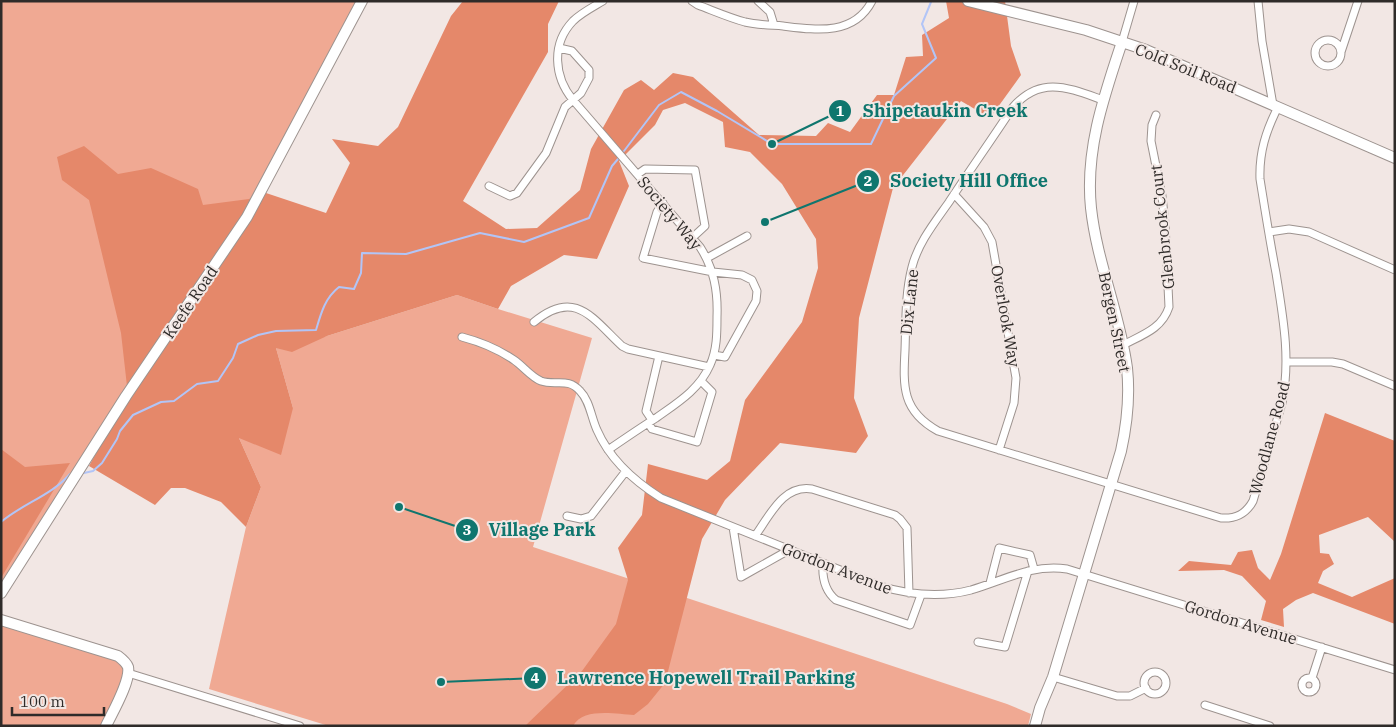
<svg xmlns="http://www.w3.org/2000/svg" width="1396" height="727" viewBox="0 0 1396 727" font-family="'IBM Plex Serif',serif">
	<style>
		.green { fill: #f0a993 }
		.forest { fill: #e5886a }
		.lines { fill: none; stroke-linecap: round; stroke-linejoin: round }
		.stream { stroke: #b2c5f7; stroke-width: 2 }
		.street-casing { stroke: #9d938f; stroke-width: 9 }
		.secondary-casing { stroke: #9d938f; stroke-width: 12 }
		.street { stroke: #fff; stroke-width: 7 }
		.secondary { stroke: #fff; stroke-width: 10 }
		.labels { text-anchor: middle; stroke-width: 4; stroke-linejoin: round; paint-order: stroke }
		.street-label { font-size: 16px; fill: #2f2b29; stroke: #f2e7e4 }
		.leader { fill: none; stroke: #0f766e; stroke-width: 2 }
		.callout-dot { fill: #0f766e; stroke: #f2e7e4; stroke-width: 2 }
		.mark-label { font-size: 15px; text-anchor: middle; font-weight: bold; fill: #fff }
		.callout-label { font-size: 18px; text-anchor: middle; font-weight: bold; fill: #0f766e; stroke: #f2e7e4; stroke-width: 4; stroke-linejoin: round; paint-order: stroke }
	</style>
	<rect width="100%" height="100%" fill="#f2e7e4"/>
	<path class="green" d="M1,1H361L263,192L1,590Z
		M457,295L498,309L592,338L533,547L1007,704L1031,714L1028,726H329L209,689L246,527L261,487L239,438L293,408L276,348L327,336Z
		M1,622L116,657L127,672L104,726H1Z"/>
	<path class="forest" d="M463,1H559L548,24V52L463,201L506,229L537,228L580,190L591,149L624,90L641,80L654,90L673,73L693,77L759,135L816,136L828,123L850,132L877,95H894L906,57L923,56L922,35L949,18L946,1H1005L1011,46L1021,75L990,118L961,101L893,188L859,318L854,398L868,436L856,453L780,443L725,500L702,539L665,683L648,704L634,715C616,714 583,707 573,726H525L582,671L616,624L628,580L618,548L642,515L648,464L707,480L730,461L745,400L802,322L818,268L816,239L782,184L750,152L725,147L723,122L685,103L663,110L655,125L619,161L629,186L597,259L564,255L511,286L498,309L457,295L327,336L292,352L276,348L293,408L281,455L239,438L261,487L246,527L221,502L185,488H171L155,505L89,466L128,395L121,333L89,200L62,180L57,157L84,146L118,174L151,168L198,189L203,205L249,199L263,192L326,213L350,163L332,139L378,146L398,127L451,16Z
		M1325,413L1395,441V542L1368,517L1319,535L1320,553L1329,554L1334,564L1323,571L1318,583L1352,597L1395,578V624L1313,593L1296,600L1283,609L1284,627L1261,620L1266,601L1242,576L1224,570L1178,571L1189,561L1231,565L1238,552L1252,550L1258,568L1270,580L1281,554Z
		M1,449L25,467L70,463L1,578Z"/>
	<g class="lines">
		<path class="stream" d="M624,151L659,105L681,92L717,111L772,144H871L894,96L936,58L922,24L931,2
			M84,473L93,471L102,463L117,439L120,431L133,415L161,402L174,401L197,384L218,381L233,358L238,344L258,335L276,331L316,330C321,313 325,298 339,287L354,289L361,273L362,253L406,254L480,233L524,242L589,218L612,166L618,159
			M1,522C22,504 52,495 70,474"/>
		<defs>
			<path id="street" d="M603,1C593,7 581,13 573,21C551,44 554,77 573,100L700,247C714,269 718,291 717,317C717,333 717,350 710,365C699,390 677,403 656,418C640,428 624,439 608,450
				M692,1L698,5C714,11 730,18 745,22C758,25 771,25 783,26C816,30 854,36 872,1
				M758,1L770,12L774,25
				M1258,1L1262,41L1273,105
				M1315 53a13 13 0 1 1 26 0a13 13 0 1 1-26 0Z
				M1122,42L1134,1
				M1341,52L1358,1
				M1103,100C1069,88 1041,75 1013,107C992,139 970,170 949,202C935,222 918,243 912,267C905,294 906,323 905,350C903,387 902,411 938,431L1221,518C1236,519 1246,514 1253,501L1282,403C1291,359 1283,317 1276,273C1270,242 1265,210 1260,179C1259,152 1266,131 1278,107
				M638,174L645,169L695,170L705,226L692,238
				M489,186L510,196L517,193L546,153L565,107L581,93L589,78V70L572,51L559,48
				M954,194L984,227L992,242L1016,378L1014,403L999,450
				M663,203L657,212L643,258L713,272L742,275L752,280L757,291L756,301L725,357L714,355
				M1269,232L1289,229L1309,232L1395,270
				M707,258L747,236
				M534,322C575,288 592,318 622,346L628,349L709,367
				M462,337C481,342 498,349 514,360C523,366 531,377 541,381C556,386 568,377 580,391C590,401 591,417 597,430C610,460 634,481 661,498L880,586C910,595 940,598 971,590C1005,580 1031,564 1067,569L1395,670
				M1123,345C1142,335 1162,329 1169,307L1165,224L1162,196L1151,141L1152,125L1156,115
				M1287,362H1332L1343,364L1395,386
				M652,420L646,411L659,356
				M648,423L652,429L697,442L712,392L701,381
				M567,516L581,519L591,516L626,471
				M733,527L741,577L789,550
				M755,536C769,517 783,484 812,489L895,515L900,519L907,528L909,593
				M823,563C822,577 825,591 836,600L910,625L921,595
				M990,583L999,548L1030,555L1034,569
				M978,642L1005,647L1028,571
				M1144 683a11 11 0 1 1 22 0a11 11 0 1 1-22 0Z
				M128,673L300,726
				M1053,677L1117,696H1130L1146,688
				M1302 685a7 7 0 1 1 14 0a7 7 0 1 1-14 0Z
				M1312,678L1322,647
				M1205,705L1270,726"/>
			<path id="secondary" d="M968,1L1086,30L1146,50L1395,158
				M1,593L126,396L247,217L362,1
				M1,620L118,656C122,659 126,662 128,667C131,681 112,713 106,726
				M1035,726L1040,708L1053,677L1121,451C1127,424 1130,396 1127,368C1120,314 1097,263 1091,208C1085,150 1104,96 1122,42"/>
		</defs>
		<use href="#street" class="street-casing"/>
		<use href="#secondary" class="secondary-casing"/>
		<use href="#street" class="street"/>
		<use href="#secondary" class="secondary"/>
	</g>
	<g class="labels">
		<g class="street-label">
			<text transform="translate(1186 68) rotate(22)" y="6">Cold Soil Road</text>
			<text transform="translate(670 213) rotate(50)" y="6">Society Way</text>
			<text transform="translate(1162 227) rotate(-96)" y="6">Glenbrook Court</text>
			<text transform="translate(190 302) rotate(-56)" y="6">Keefe Road</text>
			<text transform="translate(909 302) rotate(-84)" y="6">Dix Lane</text>
			<text transform="translate(1006 316) rotate(80)" y="6">Overlook Way</text>
			<text transform="translate(1115 322) rotate(78)" y="6">Bergen Street</text>
			<text transform="translate(1269 438) rotate(-75)" y="6">Woodlane Road</text>
			<text transform="translate(837 568) rotate(21)" y="6">Gordon Avenue</text>
			<text transform="translate(1241 622) rotate(17)" y="6">Gordon Avenue</text>
		</g>
	</g>
	<path class="leader" d="M772 144L840 111M765 222L868 181M399 507L467 530M441 682L535 678"/>
	<g class="callout-dot">
		<circle cx="772" cy="144" r="5"/>
		<circle cx="765" cy="222" r="5"/>
		<circle cx="399" cy="507" r="5"/>
		<circle cx="441" cy="682" r="5"/>
		<circle cx="840" cy="111" r="12"/>
		<circle cx="868" cy="181" r="12"/>
		<circle cx="467" cy="530" r="12"/>
		<circle cx="535" cy="678" r="12"/>
	</g>
	<g class="mark-label">
		<text x="840" y="116">1</text>
		<text x="868" y="186">2</text>
		<text x="467" y="535">3</text>
		<text x="535" y="683">4</text>
	</g>
	<g class="callout-label">
		<text x="945" y="117">Shipetaukin Creek</text>
		<text x="969" y="187">Society Hill Office</text>
		<text x="542" y="536">Village Park</text>
		<text x="706" y="684">Lawrence Hopewell Trail Parking</text>
	</g>
	<rect width="1396" height="727" fill="none" stroke="#2f2b29" stroke-width="5"/>
	<path d="M12 707v8h92v-8" fill="none" stroke="#2f2b29" stroke-width="2.5"/>
	<text x="20" y="707" font-size="15" fill="#2f2b29" stroke="#f2e7e4" stroke-width="4" paint-order="stroke">100 m</text>
</svg>
